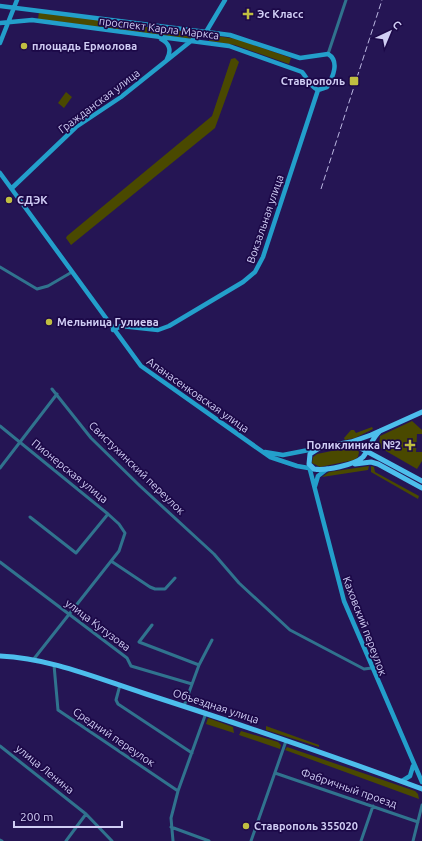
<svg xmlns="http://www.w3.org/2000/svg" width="422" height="841" viewBox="0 0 422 841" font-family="Ubuntu,sans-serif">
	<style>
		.green { fill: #4a4900 }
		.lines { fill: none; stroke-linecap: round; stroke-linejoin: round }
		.street { stroke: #30738e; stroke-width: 3 }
		.secondary { stroke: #239fcb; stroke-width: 4.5 }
		.primary { stroke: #4dbeec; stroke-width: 5 }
		.rail { stroke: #bbb7e1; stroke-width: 1; stroke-dasharray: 6 3; stroke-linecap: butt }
		.poi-dot { fill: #c0be41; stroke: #1c0948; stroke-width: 1.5 }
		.labels { text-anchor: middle; stroke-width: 3.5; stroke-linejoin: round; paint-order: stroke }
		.poi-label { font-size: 11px; font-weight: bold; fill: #d0cdf4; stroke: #1c0948; text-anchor: start }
		.street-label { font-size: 11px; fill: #d0cdf4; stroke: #1c0948 }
	</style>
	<rect width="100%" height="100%" fill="#251554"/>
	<path class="green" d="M39,12L191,32L193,37L191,39L38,19Z
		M210,35L237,39L291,58L289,64L235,45L209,41Z
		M235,58L239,62L215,128L71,245L66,238L67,236L212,116L231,59Z
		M66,92L72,97L64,108L58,103Z
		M412,421L422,430V434H417L416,452H422V461L417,469L379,447L380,436Z
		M372,427L373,429L355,438L345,440L344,438L351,430H354L356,433Z
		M351,447L356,448L359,452L358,457L354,460L320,467L312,463L313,457L317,454Z
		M369,466L368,470L322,477L329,472Z
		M371,466L374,467L375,472L419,496L418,499L371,472Z
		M208,718L233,727L234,733L206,724Z
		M266,726L319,745V747L266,730Z
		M241,731L278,742L281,745L280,749L239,735Z
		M287,747L415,791L418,794L419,799L285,750Z"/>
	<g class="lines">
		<path class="street" d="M328,54L346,0
			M0,267L37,289L48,286L72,272
			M52,389L91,438L140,486L214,554L239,583L290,630L364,669L372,668
			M0,426L108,514L119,524L125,533L119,551L33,660
			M0,468L57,394
			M30,517L76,553L108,514
			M111,561L150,587L155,589H165L175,578
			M0,562L127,658L131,666L192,684
			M152,625L139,642L199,665
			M54,665L58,710L178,791
			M120,685L116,700L118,704L192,753
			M184,706L199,665L212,640
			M0,746L86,814L112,841
			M275,773L418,822
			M171,827L209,841
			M0,840L2,841
			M66,841L86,814
			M173,841L171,818L178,791L206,713
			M251,841L286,741
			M361,841L373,806
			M413,841L422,805"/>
		<path class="secondary" d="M0,6L230,35L300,58L328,54C340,61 333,77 327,87L318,90C310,86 308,79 302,72L229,46L32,20L0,23
			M161,39C169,43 172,50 167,59
			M0,43L17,0
			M0,173L141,366L270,457L297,466L314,469
			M12,188L76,127L121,97L191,41L206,32L225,0
			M113,330L121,326L158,330L169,326L243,282L255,272L263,257L318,90
			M265,452L283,455L319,448
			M309,466L344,601L422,782
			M315,486L318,476L327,469
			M402,781L410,776L413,766"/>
		<path class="primary" d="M380,431C371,439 370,449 363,457C355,465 325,471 314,469L309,464L310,454L321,447L351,442L371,435L422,412
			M355,445L422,481
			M355,464L371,462L378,464L422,488
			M0,656C50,658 99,679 146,694C239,724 331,755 422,789"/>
		<path class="rail" d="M321,189L382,0"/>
	</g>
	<g class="poi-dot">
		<path d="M246 8h4v4h4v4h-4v4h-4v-4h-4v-4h4z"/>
		<circle cx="24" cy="46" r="4"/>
		<rect x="349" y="76" width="10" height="10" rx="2"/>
		<circle cx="9" cy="200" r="4"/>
		<circle cx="49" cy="322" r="4"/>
		<path d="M408 439h4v4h4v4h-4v4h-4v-4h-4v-4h4z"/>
		<circle cx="246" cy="826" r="4"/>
	</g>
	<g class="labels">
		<g class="poi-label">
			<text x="257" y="18">Эс Класс</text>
			<text x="32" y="50">площадь Ермолова</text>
			<text x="345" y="85" text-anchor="end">Ставрополь</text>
			<text x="17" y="204">СДЭК</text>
			<text x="57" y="326">Мельница Гулиева</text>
			<text x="401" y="449" text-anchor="end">Поликлиника №2</text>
			<text x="254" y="830">Ставрополь 355020</text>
		</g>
		<g class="street-label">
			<text transform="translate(159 28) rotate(7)" y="4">проспект Карла Маркса</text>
			<text transform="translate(99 101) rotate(-37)" y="4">Гражданская улица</text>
			<text transform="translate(265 219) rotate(-71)" y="4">Вокзальная улица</text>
			<text transform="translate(198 395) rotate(35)" y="4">Апанасенковская улица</text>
			<text transform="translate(137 468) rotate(44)" y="4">Свистухинский переулок</text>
			<text transform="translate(70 471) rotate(39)" y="4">Пионерская улица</text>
			<text transform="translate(98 625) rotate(37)" y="4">улица Кутузова</text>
			<text transform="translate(365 626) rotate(69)" y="4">Каховский переулок</text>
			<text transform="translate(216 706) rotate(18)" y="4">Объездная улица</text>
			<text transform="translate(114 737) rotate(34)" y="4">Средний переулок</text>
			<text transform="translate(45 769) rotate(39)" y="4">улица Ленина</text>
			<text transform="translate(349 788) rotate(19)" y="4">Фабричный проезд</text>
		</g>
	</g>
	<g transform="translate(390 32) rotate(44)" stroke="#1c0948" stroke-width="3" paint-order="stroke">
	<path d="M0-3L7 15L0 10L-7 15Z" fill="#d0cdf4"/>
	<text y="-6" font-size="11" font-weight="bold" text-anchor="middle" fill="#d0cdf4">С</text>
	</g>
	<path d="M14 821v6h108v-6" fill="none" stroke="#d0cdf4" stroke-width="2"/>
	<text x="20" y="821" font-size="12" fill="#d0cdf4" stroke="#1c0948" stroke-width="3" paint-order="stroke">200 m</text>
</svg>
